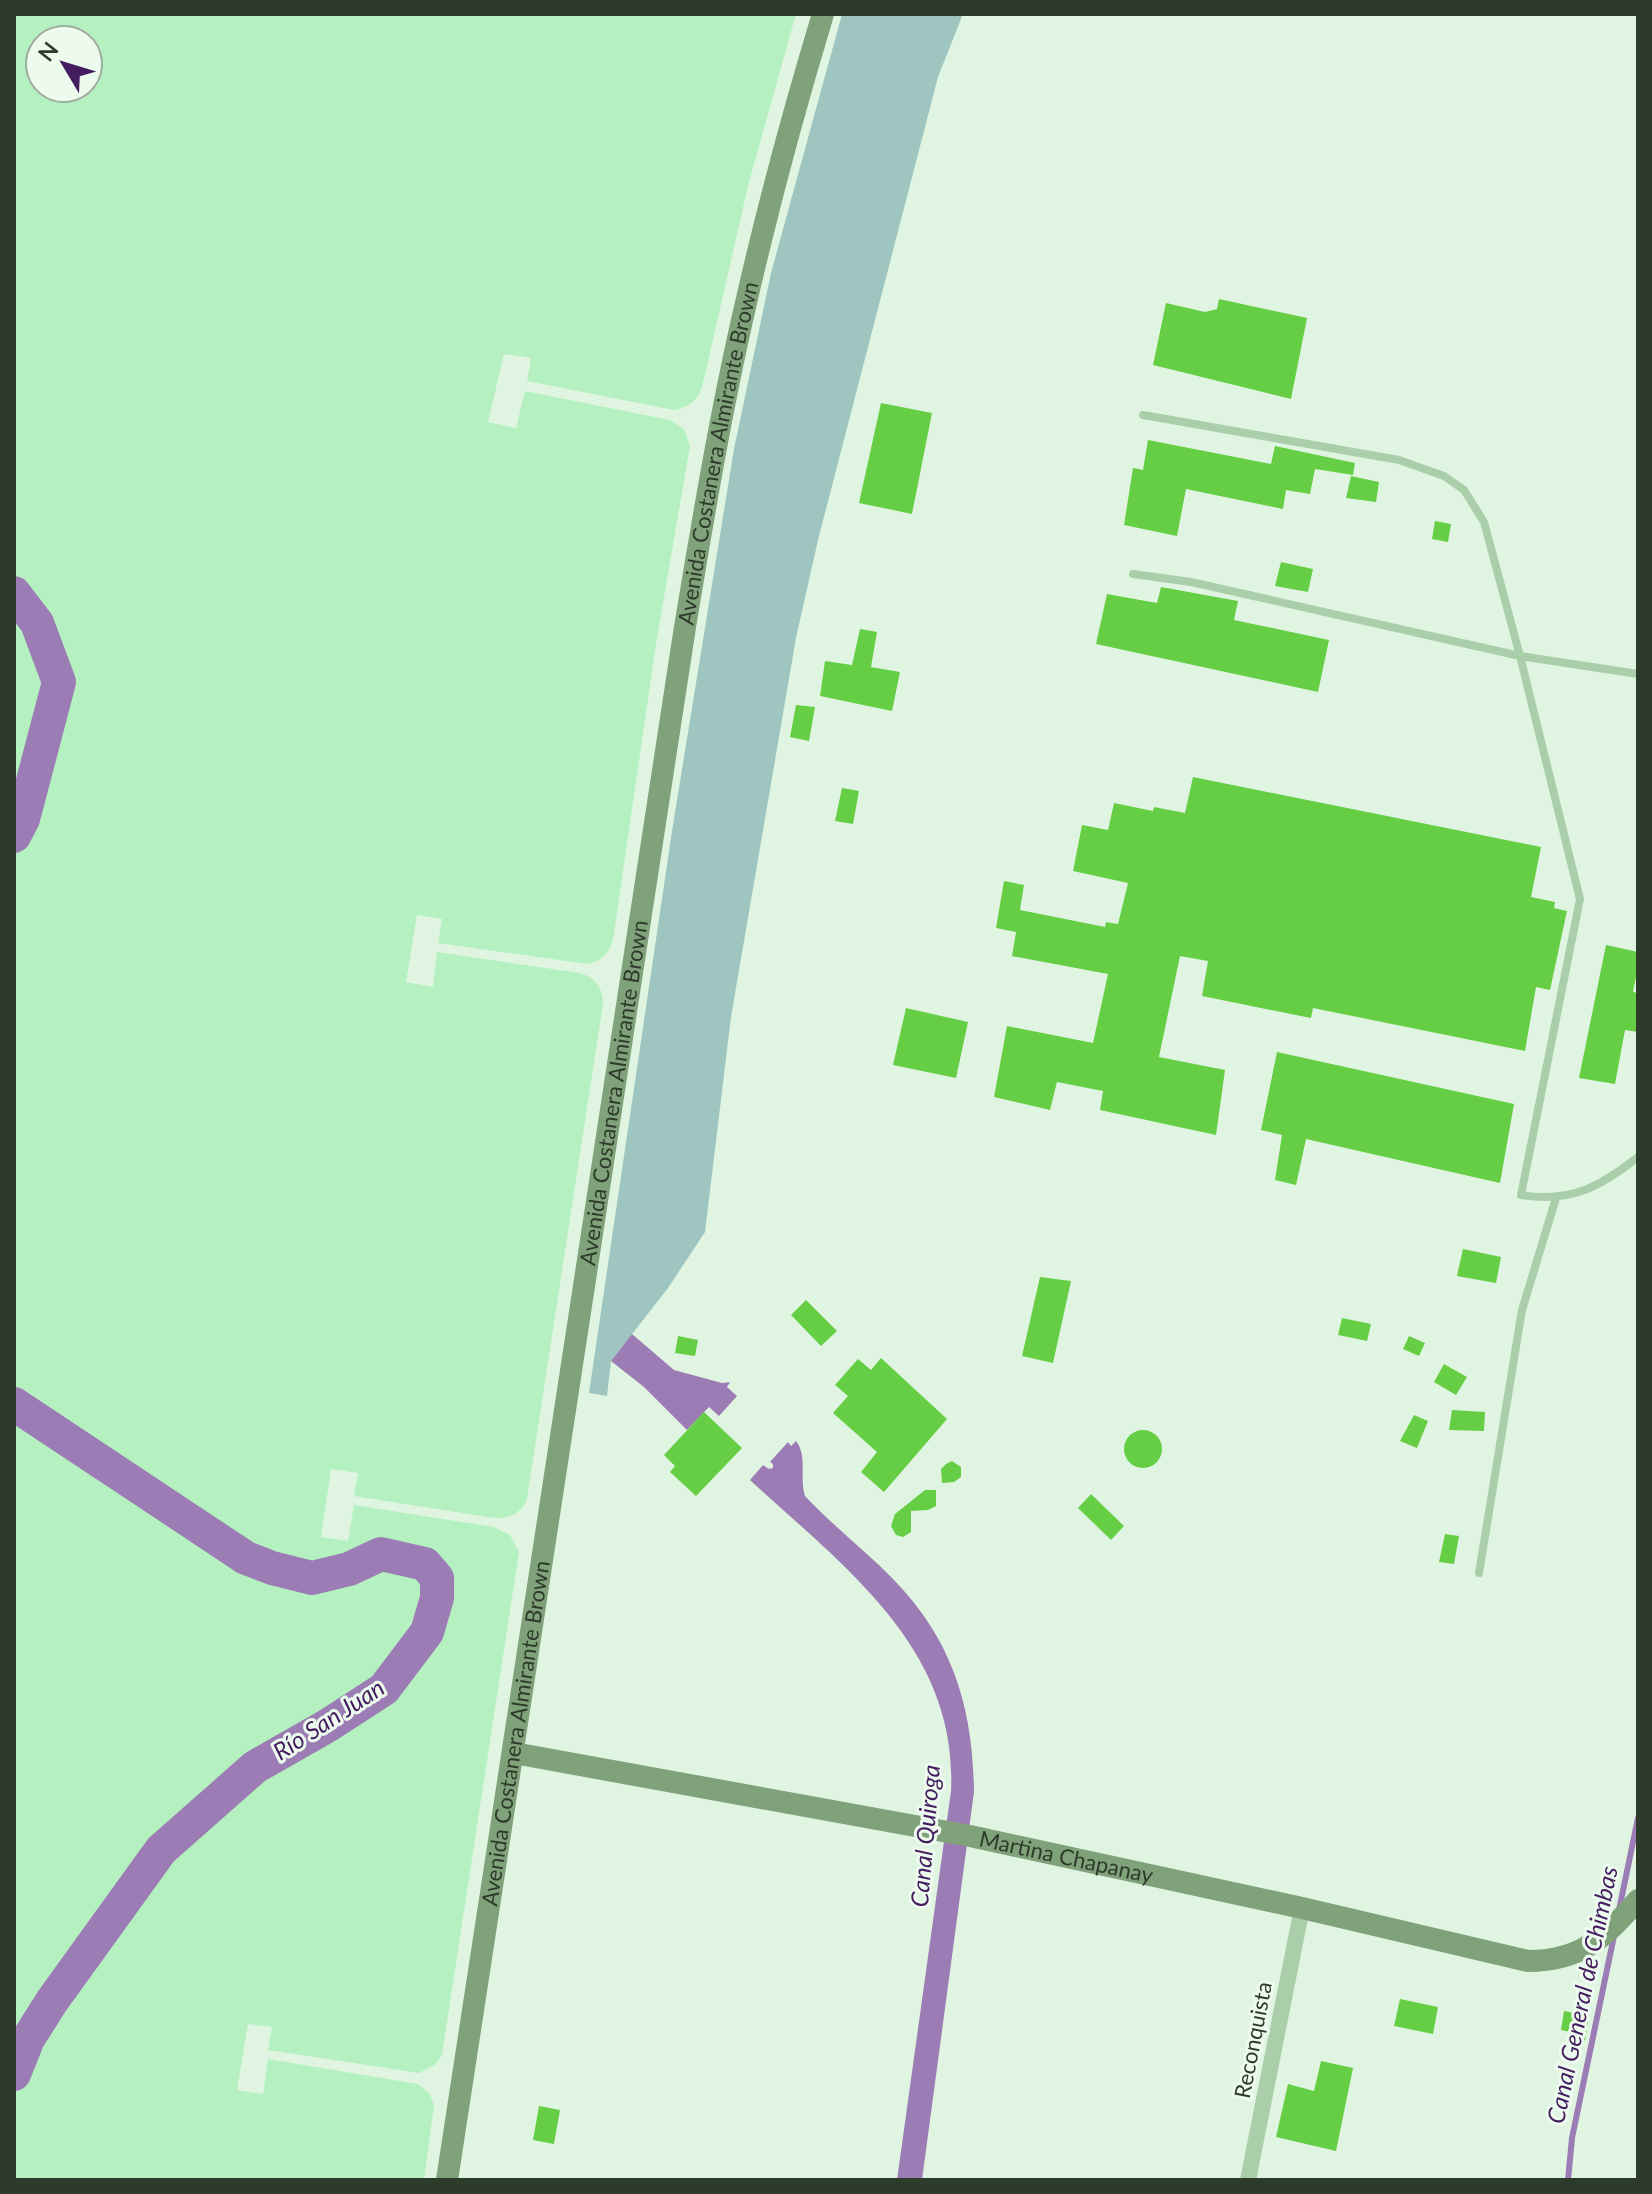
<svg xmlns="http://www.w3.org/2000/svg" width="1652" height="2194" viewBox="0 0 1652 2194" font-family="Lato,sans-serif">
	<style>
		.green { fill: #9ec5c0 }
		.sand { fill: #b5f1c0; fill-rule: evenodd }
		.water { fill: #9c7cb4 }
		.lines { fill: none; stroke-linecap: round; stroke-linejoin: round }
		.stream { stroke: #9c7cb4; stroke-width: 6 }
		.river { stroke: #9c7cb4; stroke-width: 34 }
		.building { fill: #66ce45 }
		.service { stroke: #abceaa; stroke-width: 8 }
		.minor { stroke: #abceaa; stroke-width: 16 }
		.secondary { stroke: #80a27b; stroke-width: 22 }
		.labels { text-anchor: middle; stroke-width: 6; stroke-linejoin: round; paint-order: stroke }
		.street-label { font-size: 22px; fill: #2d3b2a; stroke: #edfbee }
		.water-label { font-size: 24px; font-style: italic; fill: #441c60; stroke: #edfbee }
	</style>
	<rect width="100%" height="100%" fill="#e0f5e1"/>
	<path class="green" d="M842,14H963L938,77L818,540L796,638L731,1017L705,1232L668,1288L611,1361L607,1396L589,1393L672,831L734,449L771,273Z"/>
	<path class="sand" d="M14,14H796L749,182L703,383C699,399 691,407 674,410L527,381L531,358L504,354L488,422L516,428L525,391L670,420L684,429L690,446L656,644L613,940C608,955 601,961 587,964L438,943L442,919L417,915L406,982L433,987L437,952L580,973C596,978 603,988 603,1004L527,1499C521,1514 509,1519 494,1518L354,1496L358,1473L331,1469L321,1537L348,1541L354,1505L494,1527L510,1535L519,1552L442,2055L435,2065L419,2073L268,2050L272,2027L248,2024L237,2090L263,2094L268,2059L418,2084L429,2093L434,2105L424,2180H14ZM40,40H88V88H40Z"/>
	<path class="water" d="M632,1334L674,1370L722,1383L730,1382L727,1387L737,1396L719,1416L709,1407L687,1430L644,1387L611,1361Z
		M796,1441C808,1456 799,1478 805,1496C833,1526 866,1551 894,1580C953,1641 973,1708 974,1792L922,2180H897L951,1791C958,1648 844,1567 750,1480L763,1465L769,1469L773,1468V1464L770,1462L788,1442L791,1446Z"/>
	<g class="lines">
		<path class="stream" d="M1619,1910L1638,1818
			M1568,2180L1572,2138L1614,1936"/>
		<path class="river" d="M14,593L37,623L59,682L23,819L14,836
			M14,1404L246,1558L272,1568L312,1578L349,1569L381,1554L425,1564L437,1578V1598L427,1632L384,1689L327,1726L255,1767L161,1850L52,2001L28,2039L14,2074"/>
	</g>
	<path class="building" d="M1219,299L1307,318L1291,399L1153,365L1166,303L1205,312L1217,309Z
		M881,403L932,413L912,514L859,503Z
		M1148,440L1271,464L1275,446L1355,463L1353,475L1315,469L1310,494L1286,490L1283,509L1186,489L1177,536L1124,525L1133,468L1143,470Z
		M1351,476L1379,482L1376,502L1346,498Z
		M1435,521L1451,524L1448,542L1432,539Z
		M1281,562L1313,569L1308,592L1275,586Z
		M1161,587L1238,601L1234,620L1329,640L1318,692L1096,644L1107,594L1157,603Z
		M860,629L877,632L871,667L900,672L892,711L820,696L825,661L852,665Z
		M796,705L815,707L809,741L790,737Z
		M1193,777L1541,847L1531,897L1555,902L1554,908L1567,911L1550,990L1536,987L1525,1051L1313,1008L1311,1018L1202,996L1208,961L1180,956L1159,1057L1225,1070L1216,1135L1100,1110L1103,1091L1057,1082L1050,1110L994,1097L1007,1026L1093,1043L1108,974L1012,956L1016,932L996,928L1004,881L1024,885L1020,910L1105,927L1106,922L1118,924L1128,883L1073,871L1082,825L1108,830L1114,803L1153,811L1154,807L1185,813Z
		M842,788L859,791L853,824L835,821Z
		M1606,945L1638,952V967L1633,992L1638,993V1032L1625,1030L1615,1084L1579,1078Z
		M906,1008L968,1022L956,1078L893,1065Z
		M1277,1052L1514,1104L1500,1183L1306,1139L1296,1185L1275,1180L1282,1135L1261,1130Z
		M1463,1249L1501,1257L1496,1283L1457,1276Z
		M1040,1277L1071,1281L1053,1363L1022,1356Z
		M806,1300L837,1331L821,1346L791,1315Z
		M1342,1318L1371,1324L1367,1341L1338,1335Z
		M678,1336L698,1340L695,1356L675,1353Z
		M1409,1336L1425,1343L1419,1356L1403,1349Z
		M881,1358L947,1419L884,1492L861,1472L877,1452L833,1413L848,1396L835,1385L858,1359L871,1370Z
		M1444,1364L1467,1377L1456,1395L1434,1382Z
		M1452,1410L1485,1412L1484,1431L1449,1430Z
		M704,1412L742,1448L696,1496L670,1472L675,1466L664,1455Z
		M1414,1415L1428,1421L1417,1448L1400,1441Z
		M1124 1449a19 19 0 1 1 38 0a19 19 0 1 1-38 0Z
		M952,1461L961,1467V1477L954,1482L942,1483L941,1469L946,1464Z
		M925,1490H936V1506L928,1510L911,1511V1532L903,1537L896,1535L891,1526L895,1514Z
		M1091,1494L1124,1526L1111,1540L1078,1508Z
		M1445,1534L1459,1536L1454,1564L1439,1562Z
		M1400,1999L1438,2007L1433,2034L1394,2026Z
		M1564,2011L1589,2016L1585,2041L1570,2037L1571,2032L1561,2030Z
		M1321,2061L1353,2068L1336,2151L1276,2137L1288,2084L1314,2091Z
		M539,2106L560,2110L554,2144L533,2140Z"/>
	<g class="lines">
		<path class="service" d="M1143,415L1399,460L1444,476L1464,490L1484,522L1520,656L1580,899L1521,1195C1571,1203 1600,1187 1638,1157
			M1133,574L1191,582L1520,656L1638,674
			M1479,1573L1522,1310L1556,1198"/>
		<path class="minor" d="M1248,2180L1302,1908"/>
		<g class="secondary">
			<path id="s1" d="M514,1753L970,1836L1302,1908L1528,1961C1581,1961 1604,1938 1638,1900"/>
			<path id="s2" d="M447,2180L685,627C703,519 721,410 746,303C768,206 794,110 823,14"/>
		</g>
	</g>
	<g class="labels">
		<g class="street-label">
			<text dy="8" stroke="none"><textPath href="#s2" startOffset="1748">Avenida Costanera Almirante Brown</textPath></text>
			<text dy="8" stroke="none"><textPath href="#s2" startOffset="1100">Avenida Costanera Almirante Brown</textPath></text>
			<text dy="8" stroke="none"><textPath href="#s2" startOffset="452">Avenida Costanera Almirante Brown</textPath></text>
			<text dy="8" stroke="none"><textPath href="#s1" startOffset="562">Martina Chapanay</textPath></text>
			<text transform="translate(1253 2040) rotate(-79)" y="8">Reconquista</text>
		</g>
		<g class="water-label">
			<text transform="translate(329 1720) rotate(-33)" y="8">Río San Juan</text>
			<text transform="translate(926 1836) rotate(-85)" y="8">Canal Quiroga</text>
			<text transform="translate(1583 1995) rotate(-78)" y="8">Canal General de Chimbas</text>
		</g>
	</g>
	<rect width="1652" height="2194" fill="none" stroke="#2d3b2a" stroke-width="32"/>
	<g transform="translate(64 64) rotate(308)"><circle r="38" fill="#edfbee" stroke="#a0aea0" stroke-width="2"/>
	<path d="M0-6L14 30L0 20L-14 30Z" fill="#441c60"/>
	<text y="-12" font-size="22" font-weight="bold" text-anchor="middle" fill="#2d3b2a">N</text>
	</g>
</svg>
